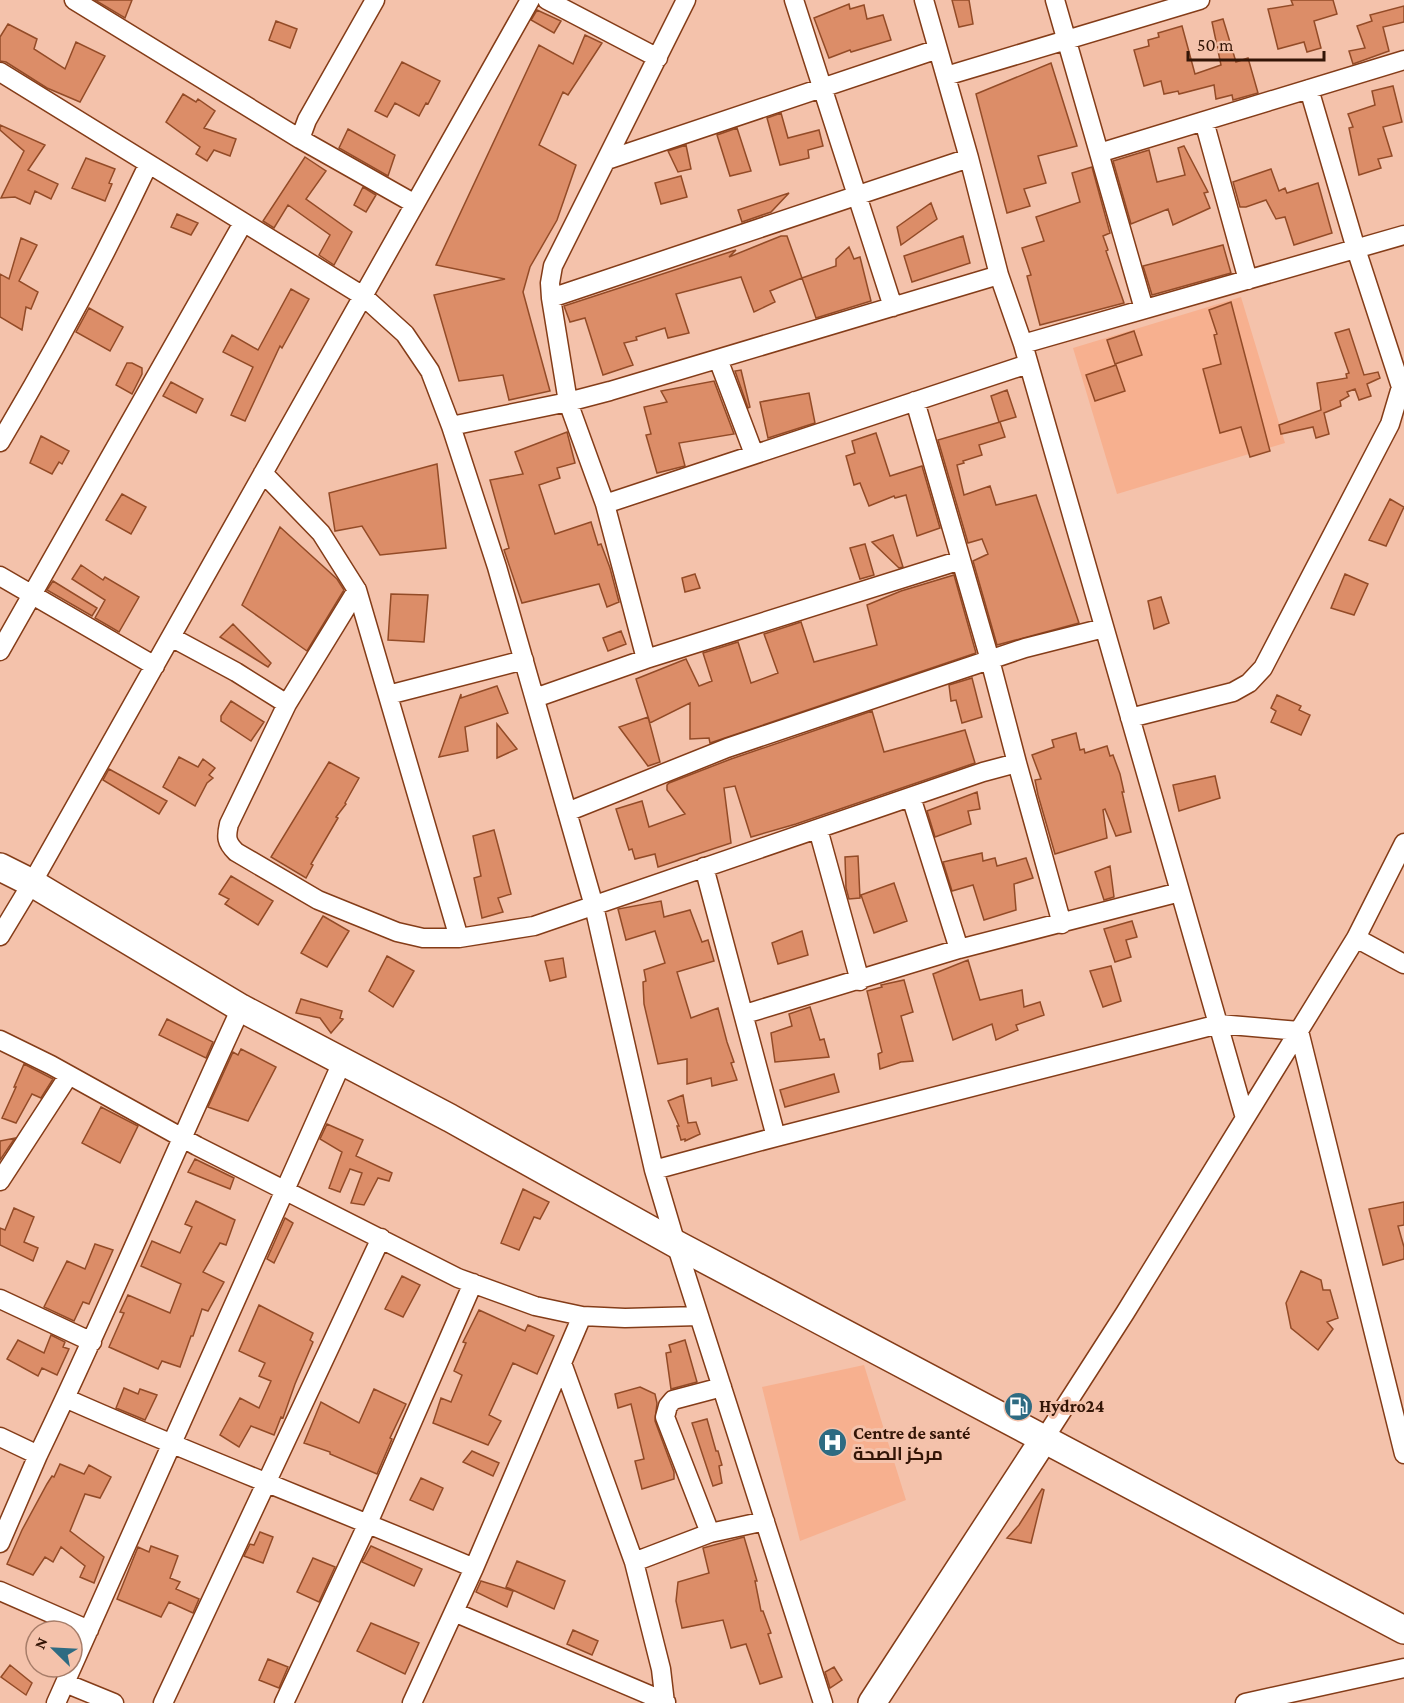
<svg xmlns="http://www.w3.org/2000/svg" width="1404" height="1703" viewBox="0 0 1404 1703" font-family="'Crimson Pro',Cairo,serif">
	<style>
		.built { fill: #f7b08f }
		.building { fill: #dc8d68; stroke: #934b27; stroke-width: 1.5 }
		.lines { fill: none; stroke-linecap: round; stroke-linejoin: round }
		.street-casing { stroke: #843c18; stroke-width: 21 }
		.secondary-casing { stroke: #843c18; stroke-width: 30 }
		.street { stroke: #fff; stroke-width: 18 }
		.secondary { stroke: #fff; stroke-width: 27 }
		.labels { text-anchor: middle; stroke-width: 6; stroke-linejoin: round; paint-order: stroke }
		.poi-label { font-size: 18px; font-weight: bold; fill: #331506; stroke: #f4c2ab; text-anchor: start }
	</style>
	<rect width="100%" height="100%" fill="#f4c2ab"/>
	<path class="built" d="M1241,297L1285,443L1117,494L1073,348Z
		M864,1365L906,1500L800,1541L762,1387Z"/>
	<path class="building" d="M95,0H132L125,18Z
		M952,0H969L973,24L959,27Z
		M1291,0H1333L1337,14L1314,21L1321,48L1307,52L1304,42L1278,49L1268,9L1293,5Z
		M849,4L850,9L864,5L867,19L883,15L891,40L851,52L850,50L829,58L814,18Z
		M1404,6V22L1383,27L1389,51L1353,64L1349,51L1365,48L1357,26L1372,21L1370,15Z
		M537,10L561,21L554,33L531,20Z
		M1223,19L1236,62L1248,58L1258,93L1233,100L1232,95L1216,99L1214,85L1179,94L1178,91L1164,94L1161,81L1144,86L1134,50L1149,46L1148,40L1159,37L1158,33L1182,26L1195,74L1221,65L1212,22Z
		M276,21L297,29L290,48L269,40Z
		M8,24L37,39L34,49L65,69L76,42L105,56L80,102L47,88L6,62L0,61V37Z
		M585,35L602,43L568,95L563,92L539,145L576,165L557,220L530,267L523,292L550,391L509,400L503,375L459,381L434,295L505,279L436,265L539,45L573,64Z
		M402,62L440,81L428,104L426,103L419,116L395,103L387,117L375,111Z
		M1051,63L1077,146L1038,156L1046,183L1024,189L1030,206L1007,213L976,94Z
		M1393,86L1402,122L1383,127L1392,156L1378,159L1381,168L1359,175L1349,128L1353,127L1348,114L1375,105L1372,91Z
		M183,94L196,102L198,99L215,111L204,128L236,139L230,156L214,150L207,161L196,154L200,147L166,122Z
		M781,113L788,138L819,130L823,146L808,150L809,158L780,165L767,118Z
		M0,125L45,145L28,170L58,184L51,199L35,191L30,204L15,197L1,198L24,151L0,130Z
		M737,128L751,171L730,176L717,135Z
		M348,129L395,155L388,176L339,148Z
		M686,145L691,169L678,172L668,151Z
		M1184,146L1208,192L1204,193L1210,208L1173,225L1168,209L1131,224L1113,161L1149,150L1157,182L1185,175L1178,148Z
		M305,157L326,171L306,199L352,232L334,265L319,255L330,235L288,205L274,228L263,221Z
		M86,158L115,169L109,183L112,184L105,201L72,188Z
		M1092,167L1110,233L1103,236L1108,250L1106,251L1124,303L1040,325L1027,276L1031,275L1022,248L1044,241L1036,217L1080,202L1072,173Z
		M1271,169L1279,191L1285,188L1287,193L1318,183L1332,233L1294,245L1285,217L1276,219L1266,200L1246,207H1240L1233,182Z
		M681,176L687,197L661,204L655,183Z
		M363,187L376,195L366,212L354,205Z
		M789,193L771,212L742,222L738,210Z
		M931,203L937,219L901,245L897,227Z
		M177,214L198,223L191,235L171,227Z
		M781,236H787L802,278L770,291L775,302L754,312L741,277L676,294L689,333L668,338L665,328L636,337L637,340L624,343L633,365L603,375L585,318L570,322L564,306L736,250L729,257Z
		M963,236L970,263L912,282L904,256Z
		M21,238L37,245L19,281L38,292L31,309L26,307L22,330L0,317V274L9,279Z
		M1223,245L1231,273L1152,295L1143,266Z
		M849,247L854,259L860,257L871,301L816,318L802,278L836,266V259Z
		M291,289L309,299L282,348L280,346L245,421L231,415L253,367L223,352L232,335L258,350Z
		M1231,302L1270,451L1250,457L1241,427L1220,433L1203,369L1221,364L1214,335L1217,334L1209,310Z
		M89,308L123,327L110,351L76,332Z
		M1349,329L1364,375L1378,372L1380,378L1367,384L1371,396L1359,400L1355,389L1347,392L1349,396L1340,401L1341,406L1324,413L1329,434L1316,438L1313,427L1281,434L1279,425L1321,410L1317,383L1347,378L1346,374L1349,373L1335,333Z
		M1134,331L1142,355L1115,364L1107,340Z
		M127,363H132L142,368V374L132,394L116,385Z
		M1116,365L1125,391L1095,401L1086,375Z
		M741,370L750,407L748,408L735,371Z
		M714,381L734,434L679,443L685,466L657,473L646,435L651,434L644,407L667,402L661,391Z
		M171,382L203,399L196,413L163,396Z
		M1007,390L1016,417L999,422L991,396Z
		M809,393L815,423L768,438L760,402Z
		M1000,422L1005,437L979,445L982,455L963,461L964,463L957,465L964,495L990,486L996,505L1036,495L1079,623L997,645L973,561L988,554L982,539L968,543L938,440Z
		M567,432L575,463L557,468L560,478L539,485L555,534L591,522L598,545L601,544L610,568L619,602L607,607L599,584L522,603L504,550L509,548L490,480L523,474L515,452Z
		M876,433L890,476L922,466L940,528L917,536L906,495L895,498L894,496L869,506L860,483L854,485L846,456L855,453L852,441Z
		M41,436L69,451L62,464L59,462L52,474L30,463Z
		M437,464L446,548L380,555L362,526L335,531L329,493Z
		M122,494L146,507L131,534L106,520Z
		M1390,499L1404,507L1386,546L1369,540Z
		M280,527L337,579L344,590L307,651L242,605Z
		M893,535L903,567L899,568L872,542Z
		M865,544L874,575L860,579L850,548Z
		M81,565L103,580L105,577L139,597L119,632L95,618L105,600L72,579Z
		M695,574L700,588L685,592L682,578Z
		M1345,574L1368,584L1354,615L1331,608Z
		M954,575L976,653L710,743L709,738L690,739V703L650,723L636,679L686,659L699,686L712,681L703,653L738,642L751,683L778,673L764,634L801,622L814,662L877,645L867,605L901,591Z
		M53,581L97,608L92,616L47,590Z
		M391,594L428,595L424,642L388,640Z
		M1161,597L1169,623L1154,629L1148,601Z
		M233,624L271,663L268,667L220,637Z
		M621,631L626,644L608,651L603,638Z
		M972,678L982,717L962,723L956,700L951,701L949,685Z
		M497,686L508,713L465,727L468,751L439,757L461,694V698Z
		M1277,695L1301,706L1299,710L1310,715L1301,735L1271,722L1276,711L1271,708Z
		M231,701L264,722L251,741L221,721V716Z
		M872,711L884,752L965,730L975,763L796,824L751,837L735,786L724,788L731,843L658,867L655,854L635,859L632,849L629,850L616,809L642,801L649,827L685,814L667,790V785L669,783L731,759Z
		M648,717L660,762L648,766L619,727Z
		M497,724L517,749L497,758Z
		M1076,733L1080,750L1084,749L1085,753L1107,746L1110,756L1113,755L1120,774L1124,792H1122L1131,832L1116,836L1105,809L1103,810L1107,838L1055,854L1038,795L1035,780L1041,779L1032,755L1054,747L1052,740Z
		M179,757L198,767L203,759L215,768L209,775L213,778L207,783L195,806L163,787Z
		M329,762L359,778L345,803L346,804L336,817L338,818L311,864L313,865L306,878L271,857Z
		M109,769L167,801L159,814L103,780Z
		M1215,776L1220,798L1179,811L1173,785Z
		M977,792L980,809L968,811L971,824L935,837L927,811Z
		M494,830L511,894L498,898L503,912L482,918L474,878L481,876L473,836Z
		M982,853L983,861L995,858L997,866L1026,858L1033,878L1014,884L1016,910L984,920L973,885L952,891L943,862Z
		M858,856L860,898L849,899L846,888L845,857Z
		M1110,866L1114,897L1104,900L1095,872Z
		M231,876L273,901L258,925L225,904L229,899L219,894Z
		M894,883L907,921L874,933L861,895Z
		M661,901L664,917L690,910L702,942L708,940L714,961L677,972L691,1018L718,1008L727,1042L734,1062L731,1063L737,1080L712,1086L711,1078L687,1084V1059L658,1064L644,1004L643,982L646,981L644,970L665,963L655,931L626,940L618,909Z
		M323,916L349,931L327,967L301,953Z
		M1132,921L1137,937L1126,940L1131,957L1115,962L1104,929Z
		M802,931L808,955L778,964L772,943Z
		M387,956L414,971L393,1007L369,991Z
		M563,958L566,977L550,981L545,961Z
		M968,960L980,1000L1022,990L1024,1007L1040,1002L1044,1015L1016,1025L1018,1030L996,1040L992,1024L953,1040L933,974Z
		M1111,966L1121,1001L1103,1007L1090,971Z
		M904,980L913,1012L901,1016L913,1061L901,1062L880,1069L878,1054L882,1052L867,991L882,987L881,985Z
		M301,999L342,1011L340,1018L343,1019L331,1033L320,1018L296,1013Z
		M810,1007L820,1040L824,1039L829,1057L775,1062L771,1033L792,1026L789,1014Z
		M167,1019L213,1042L206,1058L159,1035Z
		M241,1049L276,1067L248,1121L208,1107L233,1052L238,1055Z
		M24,1064L53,1079L41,1098L32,1094L16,1123L2,1118L16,1087H14Z
		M834,1074L839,1092L785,1107L780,1090Z
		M683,1095L688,1123L696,1122L700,1134L685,1141V1139L681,1140L677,1126H679L668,1101Z
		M101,1107L138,1126L120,1163L82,1143Z
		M327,1124L363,1140L356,1156L392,1173L389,1181L378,1178L364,1205L351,1203L362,1173L350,1169L340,1192L329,1188L342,1152L320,1139Z
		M15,1138L0,1160V1141Z
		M195,1159L234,1178L230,1189L188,1172Z
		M523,1189L549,1202L540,1219L534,1217L519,1250L501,1243Z
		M196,1201L235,1220L226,1245L220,1243L203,1272L224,1282L208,1311L202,1309L193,1336H191L180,1367L162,1361L158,1369L109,1347L124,1313L120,1312L128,1295L170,1313L181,1284L141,1266L152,1241L180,1253L192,1227L185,1224Z
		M1404,1202V1225L1398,1226L1404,1247V1259L1383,1265L1369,1209Z
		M14,1208L34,1217L24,1242L38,1248L33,1261L0,1245V1228L5,1230Z
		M285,1218L293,1223L274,1263L267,1259Z
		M95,1244L113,1250L89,1304L83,1302L74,1321L44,1307L67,1261L85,1269Z
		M1301,1271L1321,1280L1323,1290H1330L1338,1318L1327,1322L1333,1329L1318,1350L1291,1328L1286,1303Z
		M402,1276L420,1285L403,1317L385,1309Z
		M259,1305L313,1333L310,1340L313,1342L295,1384L283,1418L281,1417L274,1435L251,1426L239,1447L220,1435L240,1398L259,1408L271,1381L259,1376L265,1363L239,1351Z
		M479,1310L525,1331L528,1325L554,1336L537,1374L513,1363L489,1415L501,1421L488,1445L433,1423L441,1398L451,1402L462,1375L454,1371L466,1343L463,1342Z
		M51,1335L65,1342L63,1347L69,1349L57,1375L42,1368L38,1376L7,1359L18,1340L44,1353Z
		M685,1340L697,1382L671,1389L666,1353L671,1352L669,1345Z
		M640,1387L655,1394L657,1403L655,1421L674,1472V1479L642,1489L635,1461L644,1459L631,1404L618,1408L615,1394Z
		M124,1388L138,1394L140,1389L157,1395L145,1420L116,1408Z
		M374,1389L406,1404L390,1438L392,1439L377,1474L330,1454V1452L304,1443L321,1402L359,1423Z
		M707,1419L716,1451H718L722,1465L719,1466L722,1483L713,1486L692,1423Z
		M472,1451L499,1463L493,1476L463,1462Z
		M60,1464L84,1474L89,1465L111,1477L100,1498L85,1494L70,1531L104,1557L94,1583L80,1577L85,1566L61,1547L53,1562L45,1557L33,1575L7,1564L22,1530L47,1484L52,1476L54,1477Z
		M421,1478L443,1488L433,1510L410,1500Z
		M1042,1489L1044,1490L1031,1543L1007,1538L1019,1525Z
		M260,1532L273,1537L263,1563L244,1556L250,1544L254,1545Z
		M744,1537L757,1581H755L761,1611H763L771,1633L768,1634L782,1677L760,1684L746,1644L731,1648L723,1620L682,1628L676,1601L678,1582L709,1573L703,1548Z
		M151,1546L178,1556L170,1578L180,1582L176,1589L199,1599L193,1613L169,1602L161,1617L117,1599L138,1547L149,1552Z
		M371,1546L422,1569L414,1586L362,1562Z
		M313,1558L335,1567L319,1602L297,1592Z
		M517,1561L565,1581L554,1609L506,1587Z
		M481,1581L513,1591L507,1607L476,1592Z
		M371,1623L419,1643L405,1674L357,1651Z
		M573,1630L598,1641L592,1655L567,1644Z
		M268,1659L288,1667L279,1688L259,1680Z
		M10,1665L32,1683L26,1695L1,1677Z
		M834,1667L842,1680L830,1688L825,1672Z"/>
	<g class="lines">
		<defs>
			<path id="street" d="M74,0L300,139
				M375,0L307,120L300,139L415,204
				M547,0L658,58
				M794,0L893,307
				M924,0L969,158L999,275L1023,344L1245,1118
				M1055,0L1144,309
				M0,72L363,296L405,334L430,371L451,426L497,567L594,906L654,1170L676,1244L823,1703
				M946,76L1200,0
				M1204,121L1248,280
				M1099,153L1404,60
				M607,160L938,49
				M551,298L969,158
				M1023,344L1404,235
				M718,359L754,454
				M915,401L990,660L1017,763
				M451,426L568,402L610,391L999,275
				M0,442C54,352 103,260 148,165
				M263,473L321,533L357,590L459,938L534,926L983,772L1017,763L1062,924
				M605,504L1028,364
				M0,576L155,666
				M357,590L287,704L229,824C226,837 226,842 236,852L318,900L397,932L423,938H459
				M171,637L236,672L287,704
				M0,651L243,223
				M646,659L605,504L568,402L551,298L550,283L553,266L686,0
				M388,695L524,660
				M535,698L646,659L961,560
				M1130,718L1233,692L1249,683L1263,668L1390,424L1401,387L1356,249L1309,89
				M911,797L959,949
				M567,812L727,748L1025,648L1104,628
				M818,829L860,981
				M704,867L776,1137
				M0,936L32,883L530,0
				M1356,938L1404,964
				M745,1014L959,949L1180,892
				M0,1040L51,1065L197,1146L458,1278L535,1306L582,1316L625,1318L699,1316
				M654,1170L776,1137L1219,1024L1299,1031L1404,1454
				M0,1181L69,1075
				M0,1299L92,1342
				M562,1363L634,1562L710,1533
				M722,1387L673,1400L668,1406L665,1417L710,1533L765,1521
				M65,1398C200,1458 338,1510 474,1568
				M0,1437L38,1455C109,1308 172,1157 241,1008
				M1044,1439L1125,1313L1356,938L1404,843
				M0,1543L38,1455
				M634,1562L661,1669L665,1703
				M0,1591L89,1630
				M454,1612L666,1702
				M65,1683L114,1703
				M56,1703L343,1060
				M163,1703L381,1238
				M284,1703L368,1523L473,1283
				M412,1703L474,1568L582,1316
				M1245,1703L1404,1668"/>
			<path id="secondary" d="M0,867L32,883L241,1008L450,1118L676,1244L1404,1630
				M872,1703L1044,1439"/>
		</defs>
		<use href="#street" class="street-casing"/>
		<use href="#secondary" class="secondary-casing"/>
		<use href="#street" class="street"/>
		<use href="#secondary" class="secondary"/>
	</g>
	<defs>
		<symbol id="fuel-disc" viewBox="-11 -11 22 22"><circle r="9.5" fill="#2e6b82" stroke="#f4c2ab"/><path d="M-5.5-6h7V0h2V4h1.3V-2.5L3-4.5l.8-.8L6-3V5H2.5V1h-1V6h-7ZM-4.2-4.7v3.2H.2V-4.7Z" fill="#fff"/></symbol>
		<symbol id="hospital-disc" viewBox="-11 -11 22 22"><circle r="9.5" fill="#2e6b82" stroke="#f4c2ab"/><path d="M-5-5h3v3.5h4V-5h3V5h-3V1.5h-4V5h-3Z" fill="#fff"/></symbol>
	</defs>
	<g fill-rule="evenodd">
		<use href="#fuel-disc" x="1002" y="1390" width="33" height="33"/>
		<use href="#hospital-disc" x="816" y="1426" width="33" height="33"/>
	</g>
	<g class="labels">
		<g class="poi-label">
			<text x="1039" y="1412">Hydro24</text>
			<text x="853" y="1439">Centre de santé<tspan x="853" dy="21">مركز الصحة</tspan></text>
		</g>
	</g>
	<g transform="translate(54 1649) rotate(294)"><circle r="28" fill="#f4c2ab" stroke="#a77d69" stroke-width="1.5"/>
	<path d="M0-4.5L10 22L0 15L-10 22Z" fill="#2e6b82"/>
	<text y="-9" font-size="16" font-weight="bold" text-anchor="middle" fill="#331506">N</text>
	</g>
	<path d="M1188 51v9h136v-9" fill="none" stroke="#331506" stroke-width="3"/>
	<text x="1197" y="51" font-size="18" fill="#331506" stroke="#f4c2ab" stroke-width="4.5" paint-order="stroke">50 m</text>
</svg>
